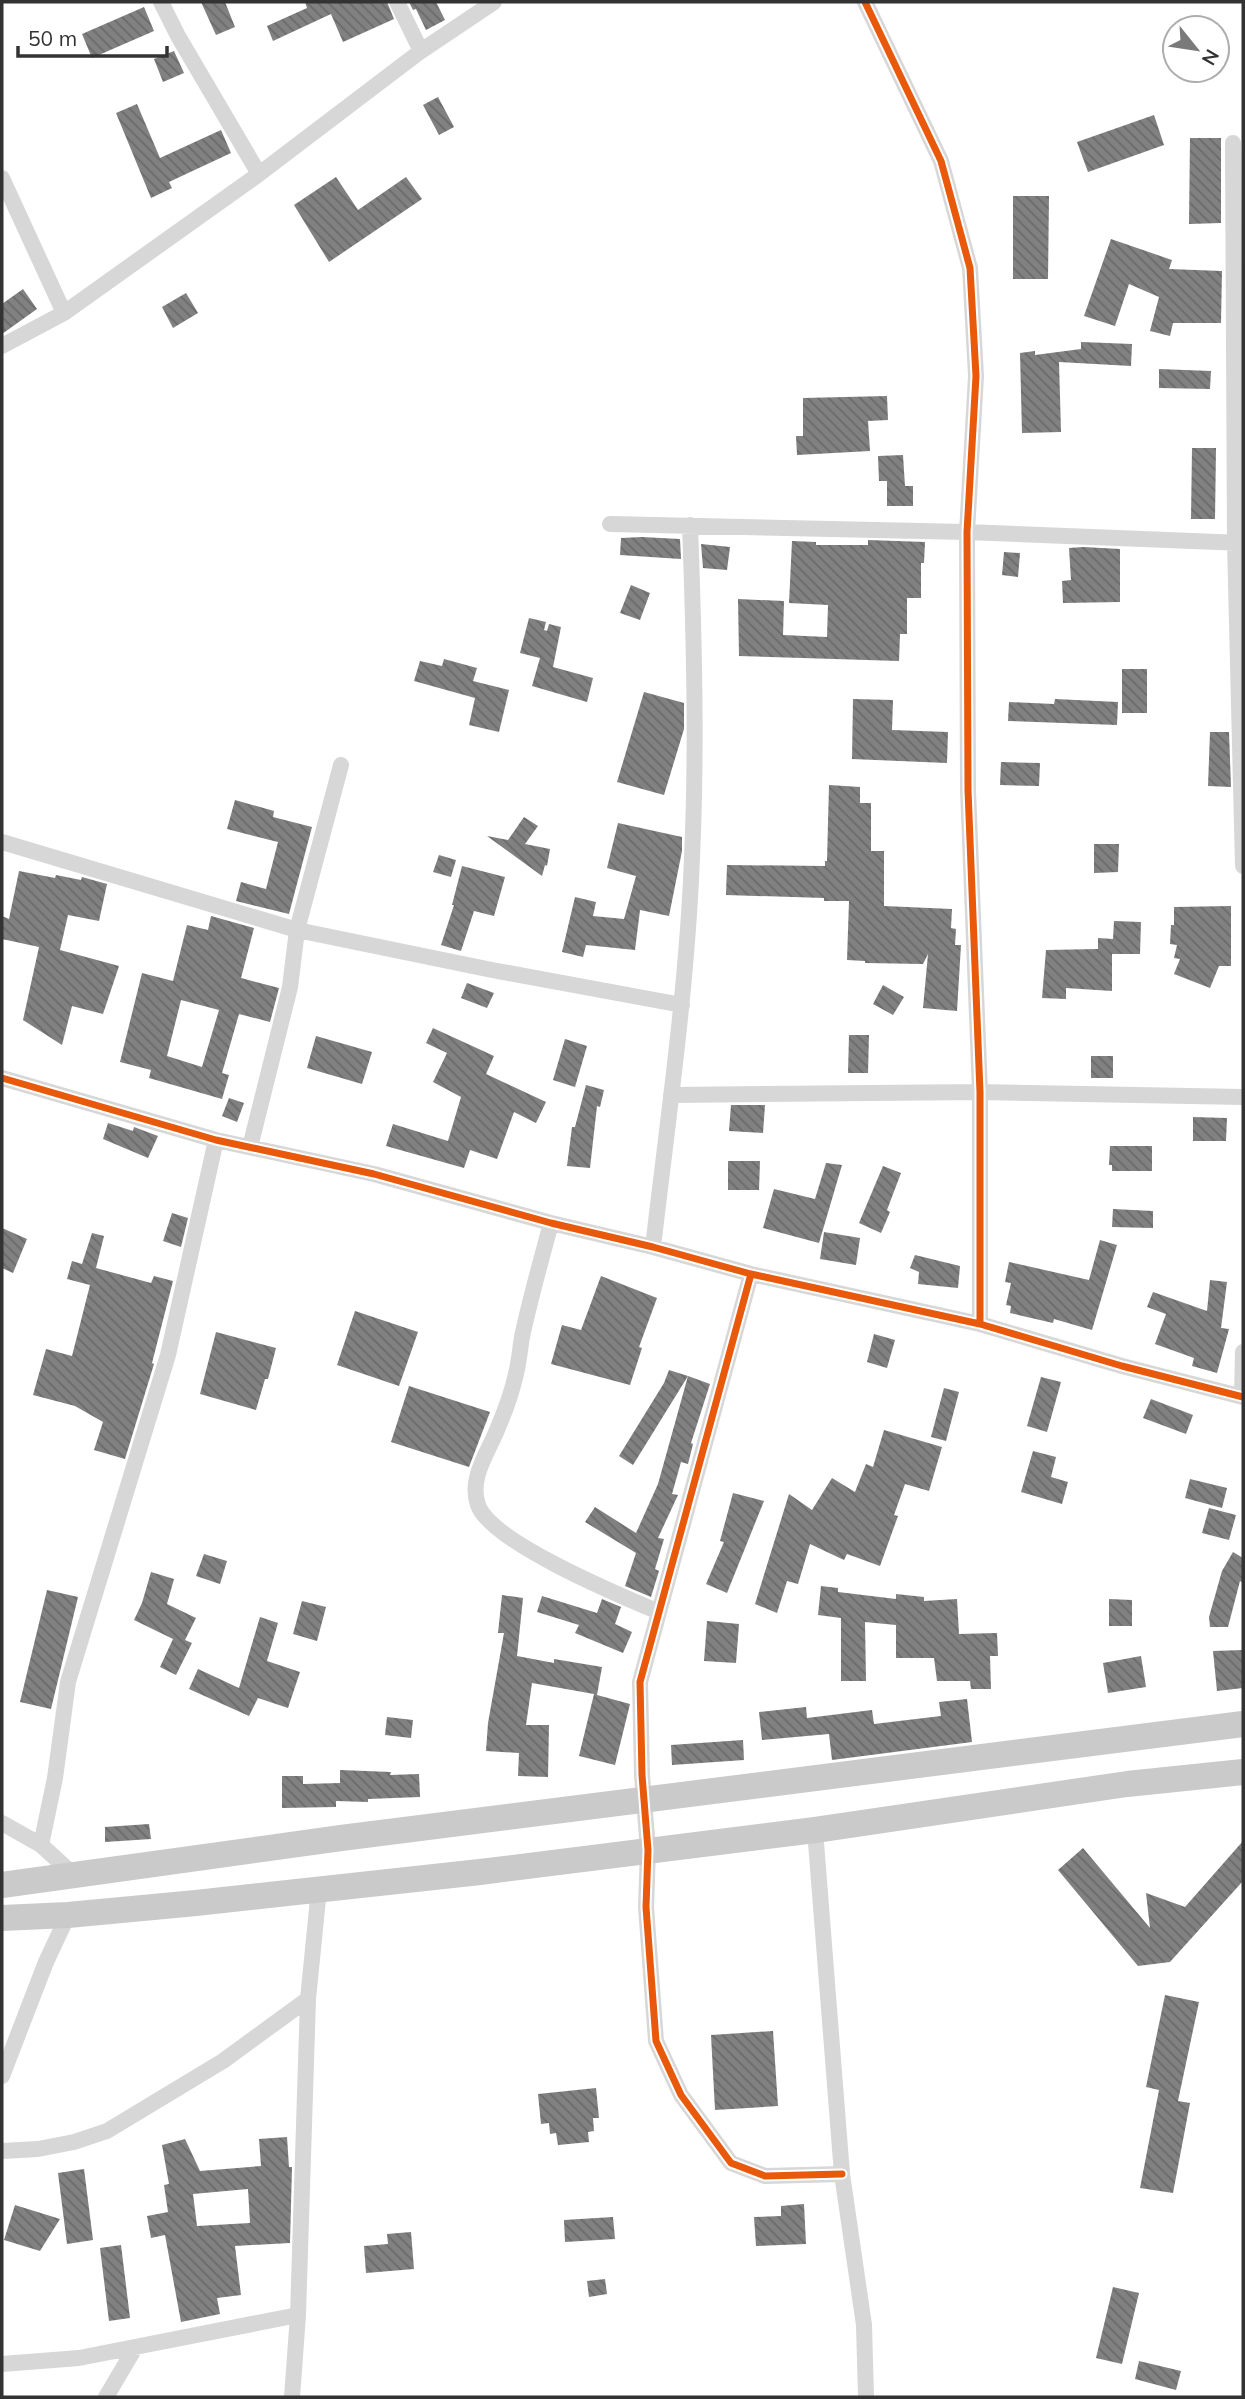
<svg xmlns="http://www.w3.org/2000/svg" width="1245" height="2399" viewBox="0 0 1245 2399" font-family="Mulish,sans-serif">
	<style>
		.building { fill: url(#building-back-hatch); fill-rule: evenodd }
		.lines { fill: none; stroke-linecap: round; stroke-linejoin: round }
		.street { stroke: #d7d7d7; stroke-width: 16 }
		.primary { stroke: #cacaca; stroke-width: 26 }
		.cycleway-casing { stroke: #fff; stroke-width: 11 }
		.cycleway { stroke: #e8590c; stroke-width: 7 }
	</style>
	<defs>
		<pattern id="building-back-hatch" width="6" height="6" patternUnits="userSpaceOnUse" patternTransform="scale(1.75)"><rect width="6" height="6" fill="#818181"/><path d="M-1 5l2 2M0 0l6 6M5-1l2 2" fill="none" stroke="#6a6a6a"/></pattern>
	</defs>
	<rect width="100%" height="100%" fill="#fff"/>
	<path class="building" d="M201,2H225L235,27L216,35Z
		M305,2H387L394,19L343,42L331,14L273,41L267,26L307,8Z
		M409,2H436L445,20L426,30L416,9L413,10Z
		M144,7L154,31L92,58L82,34Z
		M174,51L184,73L163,82L154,59Z
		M438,97L454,127L439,135L423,105Z
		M137,104L160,158L221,130L231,153L169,182L172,188L151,198L116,113Z
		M1154,115L1164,145L1088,172L1077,142Z
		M1190,138H1221V223L1189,224Z
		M336,177L358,210L406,177L422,199L329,262L294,205Z
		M1013,196H1049L1048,279H1013Z
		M1111,239L1172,260L1169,269L1222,271L1221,323H1173L1170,336L1150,331L1159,297L1129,284L1115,326L1084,316Z
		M23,289L37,309L2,334V304Z
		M186,293L198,313L173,328L162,307Z
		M1081,342L1132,344L1131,366L1059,362L1061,432L1022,433L1020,353L1035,351V355L1081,349Z
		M1159,369L1211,371L1210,389L1159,388Z
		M887,396L888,420L868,421L870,451L797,455L796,436H803V398Z
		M1192,448H1216L1215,519H1191Z
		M903,455L905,486H913V506H887V481H879L878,456Z
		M642,537L680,539L681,559L620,555L621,538Z
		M868,540L925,542L924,563H921V598H907V634H900L899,661L739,656L738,599L784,601L783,635L827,637L828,605L789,603L792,541L816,542V545H868Z
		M701,544L730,547L727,570L703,568Z
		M1083,547L1120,549V602L1063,603L1062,581L1071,580L1069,548Z
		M1004,552L1020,553L1018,577L1002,575Z
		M631,585L650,593L640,620L620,613Z
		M529,618L546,622L544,630L547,631L549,624L561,627L553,667L593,678L587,702L532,686L540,658L520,653Z
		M444,659L477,668L473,681L509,690L499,732L469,725L475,698L414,681L420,661L442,666Z
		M1122,669H1147V713H1122Z
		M644,692L684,703V729L664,795L617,782Z
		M853,699L893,700L892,730L948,732L947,763L852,759Z
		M1055,699L1118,702L1117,725L1008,721L1009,702L1054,704Z
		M1210,732H1229L1231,787L1208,786Z
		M1001,762L1040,763L1039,786L1000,785Z
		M829,785L860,787V803H871V851H884V906L952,909L951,928L956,929L955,945H961L957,1011L923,1008L928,954L923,964L865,963V961L847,960L849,901H824V898L726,895L727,865L825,866V861H827Z
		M235,800L274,811L273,817L312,827L289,914L236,901L241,882L266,889L278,842L227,829Z
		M524,817L538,826L525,844L550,849L547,866L545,865L542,876L487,836L508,840Z
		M618,823L682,837V851L669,916L640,910L635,950L586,945L583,957L562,952L575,897L596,902L593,916L624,919L636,876L607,868Z
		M1094,844H1119L1118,872L1094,873Z
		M439,855L456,860L451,877L433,872Z
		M462,866L505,877L494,916L474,911L461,951L441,945L454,905H452Z
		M19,871L55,878L56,875L81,880L82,877L107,884L99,921L68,915L60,950L119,966L103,1014L72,1006L62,1045L23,1020L39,947L2,939V916L9,919Z
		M1231,906V966H1219L1210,988L1174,974L1180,959L1174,958L1177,945L1170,944L1171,925H1174V907Z
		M211,916L254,928L241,978L279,988L270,1022L239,1014L222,1073L229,1075L222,1099L149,1078L151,1070L120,1062L142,973L173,981L187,925L208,930ZM181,1000L219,1010L202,1067L167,1056Z
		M1114,921L1141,922L1140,954H1112V991L1066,988V999L1042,998L1046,950L1098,949V938L1113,939Z
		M467,983L494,993L487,1008L461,998Z
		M883,985L904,997L893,1015L873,1004Z
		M433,1028L494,1056L486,1074L546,1102L536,1123L514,1112L497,1159L470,1150L464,1168L386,1146L393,1124L448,1141L461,1097L433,1082L447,1053L426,1043Z
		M849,1035H869L868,1073H848Z
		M316,1036L372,1052L362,1084L307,1068Z
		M565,1039L587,1046L575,1087L553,1080Z
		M1091,1056H1113V1078H1091Z
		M586,1085L604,1090L600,1107L597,1106L590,1168L567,1166L572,1127H575Z
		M229,1098L244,1103L237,1122L222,1116Z
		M731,1105H765L763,1133L729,1131Z
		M1193,1117L1227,1118L1226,1141H1193Z
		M108,1123L133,1131L134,1127L158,1136L148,1158L103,1139Z
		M1110,1146H1152V1171H1112V1165H1109Z
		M728,1161H760L759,1190H728Z
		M826,1163L842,1165L819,1243L763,1228L774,1189L815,1199Z
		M883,1166L901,1173L887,1210L890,1212L881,1233L859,1223Z
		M1113,1209L1153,1211V1228L1112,1227Z
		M172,1213L188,1218L181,1247L163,1241Z
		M2,1228L27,1239L13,1273L2,1268Z
		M824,1232L860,1238L856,1265L820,1259Z
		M92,1233L104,1236L96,1268L151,1283L154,1276L173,1281L152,1363L154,1364L125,1459L94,1450L103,1422L75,1406L33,1395L46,1349L72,1356L90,1285L67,1279L72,1261L82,1264Z
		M1100,1240L1117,1245L1092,1330L1054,1319L1053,1323L1010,1313L1011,1306L1006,1305L1011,1283L1005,1282L1009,1262L1089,1280Z
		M915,1255L960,1266L958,1288L918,1284L919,1272L910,1268Z
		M601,1276L657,1298L639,1347L642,1348L630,1385L551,1364L562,1325L581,1330Z
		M1210,1280L1227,1282L1221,1328L1229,1329L1217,1373L1192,1366L1194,1358L1155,1344L1166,1314L1147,1307L1153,1292L1207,1311Z
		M355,1311L418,1332L399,1386L337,1365Z
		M216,1332L276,1348L268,1379H265L256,1410L200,1394Z
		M874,1334L895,1340L887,1368L867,1362Z
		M669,1370L688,1376L633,1465L619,1456L664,1383Z
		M688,1376L710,1384L691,1443L693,1444L688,1464L681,1462L672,1494L678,1495L658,1538L664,1539L655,1569L659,1571L651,1597L625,1586L636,1553L585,1522L595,1507L636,1533L658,1484Z
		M1041,1377L1061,1382L1047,1432L1027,1426Z
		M409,1386L490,1412L469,1467L391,1442Z
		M944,1388L959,1392L946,1441L931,1437Z
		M1151,1399L1193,1415L1186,1434L1143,1418Z
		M884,1430L942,1447L929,1491L905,1484L894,1515L898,1516L880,1566L847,1554L844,1560L810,1544L798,1584L787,1581L777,1613L755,1604L789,1494L812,1510L832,1478L855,1492L866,1464L873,1467Z
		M1033,1451L1056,1457L1051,1477L1068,1482L1062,1504L1021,1492Z
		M1190,1479L1227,1488L1222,1508L1185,1498Z
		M733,1493L764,1501L727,1593L706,1584L724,1542L720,1541Z
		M1209,1508L1236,1515L1229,1540L1202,1533Z
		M1233,1552L1243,1558V1583L1240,1581L1228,1627H1210L1209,1617L1222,1571Z
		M204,1554L227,1561L220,1584L196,1576Z
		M151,1572L174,1579L167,1604L196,1618L185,1640L192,1643L176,1675L160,1667L173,1639L134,1620L142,1603Z
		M821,1586L838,1588V1592L896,1599V1594L924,1597V1601L957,1599L959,1634L997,1633L998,1656H990L991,1689H971L970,1681H937L934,1658H896V1625L865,1622L866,1681H841V1618L818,1615Z
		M47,1590L78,1597L51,1709L20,1702Z
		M502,1595L523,1598L517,1656L554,1663V1659L602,1667L597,1695L630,1704L615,1765L579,1756L594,1694L532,1683L526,1725H549L548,1777L518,1776L519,1753L486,1751L488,1723L504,1633H498Z
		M542,1596L597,1613L602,1599L621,1607L615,1624L632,1632L623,1653L575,1633L579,1625L537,1612Z
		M1109,1599L1132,1600V1626H1109Z
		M302,1601L326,1607L317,1641L293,1634Z
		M260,1617L278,1623L267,1661L300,1672L288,1708L258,1698L249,1716L189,1689L198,1669L239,1688Z
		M707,1621L739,1624L736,1663L704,1661Z
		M1243,1650V1688L1217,1691L1213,1651Z
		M1141,1656L1146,1687L1108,1693L1103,1663Z
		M967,1699L972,1742L832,1760L829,1734L762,1740L759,1712L806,1707L807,1718L872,1710L874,1724L941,1716L939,1702Z
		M387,1717L413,1720L411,1738L385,1735Z
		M743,1740L744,1760L672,1765L671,1745Z
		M340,1770L391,1772L390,1775L419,1774L420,1797L368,1799V1802L336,1801V1807L282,1808V1776H303V1784L340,1783Z
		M149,1824L151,1839L105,1842V1827Z
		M1243,1841V1881L1170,1962L1138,1966L1058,1870L1083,1848L1150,1928L1146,1893L1185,1907Z
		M1165,1995L1199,2002L1178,2101L1190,2103L1173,2193L1140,2188L1159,2090L1146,2087Z
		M773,2031L778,2106L715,2110L711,2035Z
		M596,2088L599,2118H593L594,2131L588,2132L589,2142L558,2145L556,2133L550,2134L549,2123L541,2124L538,2094Z
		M287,2137L289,2167H292L290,2243L235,2246L241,2295L217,2298L220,2314L181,2322L165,2235L151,2238L147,2216L168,2212L164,2185L169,2184L162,2145L185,2139L200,2171L261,2166L259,2139ZM248,2189L250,2223L197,2226L193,2194Z
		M84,2169L93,2240L67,2244L58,2173Z
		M804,2204L806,2244L756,2246L754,2217L781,2216V2206Z
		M15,2205L60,2219L40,2251L4,2240Z
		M613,2217L615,2239L565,2242L564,2220Z
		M411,2232L414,2269L366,2273L364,2246L388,2244L387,2234Z
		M121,2245L130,2318L109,2321L100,2248Z
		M605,2279L607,2294L589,2297L587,2281Z
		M1113,2287L1139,2293L1122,2364L1096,2358Z
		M1139,2361L1181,2371L1176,2390L1135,2379Z"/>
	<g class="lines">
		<path class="street" d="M161,2L178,36L259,174
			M865,2L941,161L970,268L976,376L967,532L968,790L980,1092V1324
			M421,51L494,2
			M1233,143L1235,543L1243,866
			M2,178L64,313
			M2,346L64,313L259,174L421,51L397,2
			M610,524L967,532L1243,543
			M2,842L297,930L492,970L682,1005
			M2,1078L216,1140L374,1174L551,1223L653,1247L751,1274L980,1324L1122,1366L1243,1397
			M671,1095L980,1092L1243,1097
			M250,1147L290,987L297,930L341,765
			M551,1223C541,1261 530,1299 522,1337C520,1349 519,1362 516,1374C512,1391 506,1409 499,1425C490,1450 468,1477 478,1505C491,1542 621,1596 659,1612
			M653,1247C668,1118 687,988 692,858C697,747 694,636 690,525
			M751,1274L640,1682L642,1775L648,1850L646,1907L656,2041L681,2095L731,2163L765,2176L842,2174
			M1242,1396L1243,1352
			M2,1823L41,1845
			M815,1830L842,2174L864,2325L866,2397
			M75,1876L41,1845L55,1778L68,1682L168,1355L216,1140
			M2,2076L46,1962L68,1915
			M2,2151L38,2149L74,2142L107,2131L223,2061L308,1999
			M2,2364L79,2358L298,2315
			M106,2397L135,2348
			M292,2397L298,2315L308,1999L319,1889"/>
		<path class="primary" d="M2,1885L341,1838L1243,1724
			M2,1918L68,1915L196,1903L480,1872L815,1830L1127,1784L1243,1772"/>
		<defs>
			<path id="cycleway" d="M865,2L941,161L970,268L976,376L967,532L968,790L980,1092V1324
				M2,1078L216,1140L374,1174L551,1223L653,1247L751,1274L980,1324L1122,1366L1243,1397
				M751,1274L640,1682L642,1775L648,1850L646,1907L656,2041L681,2095L731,2163L765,2176L842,2174"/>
		</defs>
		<use href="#cycleway" class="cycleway-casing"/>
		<use href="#cycleway" class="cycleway"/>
	</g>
	<rect width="1245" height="2399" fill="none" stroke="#333333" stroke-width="7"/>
	<g transform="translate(1196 49) rotate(120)"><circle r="33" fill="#ffffff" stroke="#adadad" stroke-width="2"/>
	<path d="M0-5L12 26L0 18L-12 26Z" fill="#7a7a7a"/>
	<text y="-10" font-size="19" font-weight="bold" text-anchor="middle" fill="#333333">N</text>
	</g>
	<path d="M18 46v10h149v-10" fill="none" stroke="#333333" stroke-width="3.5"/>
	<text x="28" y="46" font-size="21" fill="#333333" stroke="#ffffff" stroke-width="5" paint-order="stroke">50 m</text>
</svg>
